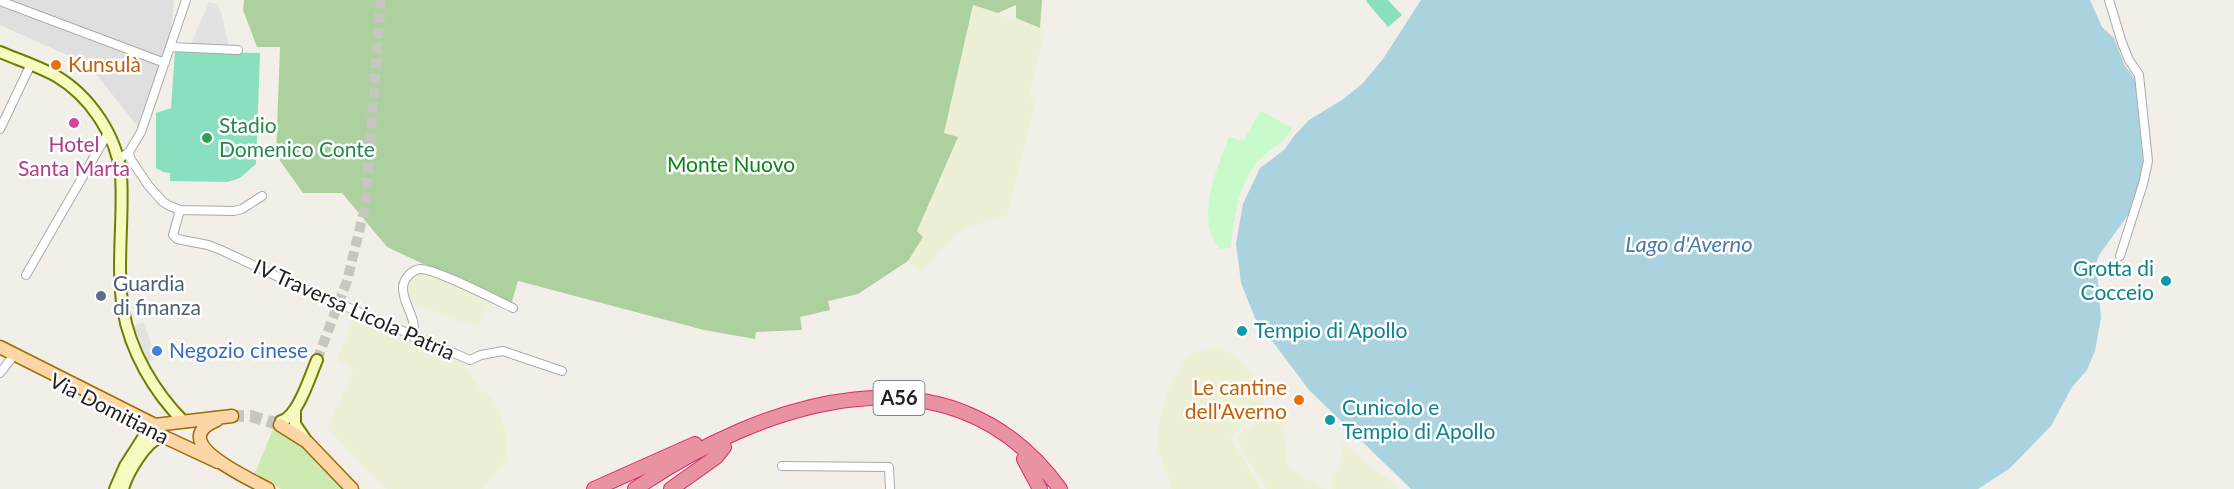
<svg xmlns="http://www.w3.org/2000/svg" width="2234" height="489" viewBox="0 0 2234 489" font-family="Lato,sans-serif">
	<style>
		.residential { fill: #e0dfdf }
		.farmland { fill: #eef0d5 }
		.grass { fill: #cdebb0 }
		.forest { fill: #add19e }
		.park { fill: #c8facc }
		.pitch { fill: #88e0be }
		.parking { fill: #e2e2e2 }
		.water { fill: #aad3df }
		.lines { fill: none; stroke-linecap: round; stroke-linejoin: round }
		.secondary-tunnel { stroke: #c8c6c1; stroke-width: 10; stroke-dasharray: 10 5; stroke-linecap: butt }
		.primary-tunnel { stroke: #c8c6c1; stroke-width: 12; stroke-dasharray: 12 6; stroke-linecap: butt }
		.street-casing { stroke: #a9a9a9; stroke-width: 10 }
		.secondary-casing { stroke: #707d05; stroke-width: 14 }
		.primary-casing { stroke: #a06b00; stroke-width: 15 }
		.highway-casing { stroke: #dc2a67; stroke-width: 16 }
		.street { stroke: #fff; stroke-width: 8 }
		.secondary { stroke: #f7fabf; stroke-width: 10 }
		.primary { stroke: #fcd6a4; stroke-width: 12 }
		.highway { stroke: #e892a2; stroke-width: 14 }
		.food-dot { fill: #e8710a; stroke: #fff; stroke-width: 2 }
		.hotel-dot { fill: #d1479c; stroke: #fff; stroke-width: 2 }
		.leisure-dot { fill: #2e9e5b; stroke: #fff; stroke-width: 2 }
		.culture-dot { fill: #0f9aa8; stroke: #fff; stroke-width: 2 }
		.service-dot { fill: #5c6f8a; stroke: #fff; stroke-width: 2 }
		.shop-dot { fill: #3f7fe0; stroke: #fff; stroke-width: 2 }
		.labels { text-anchor: middle; stroke-width: 5; stroke-linejoin: round; paint-order: stroke }
		.shield { fill: #fff; stroke: #646464; stroke-width: 1.5 }
		.shield-label { font-size: 20px; font-weight: bold; fill: #222 }
		.food-label { font-size: 21px; fill: #c56008; stroke: #fff; text-anchor: start }
		.leisure-label { font-size: 21px; fill: #27864d; stroke: #fff; text-anchor: start }
		.hotel-label { font-size: 21px; fill: #b23c85; stroke: #fff }
		.park-label { font-size: 21px; fill: #0c8416; stroke: #fff }
		.culture-label { font-size: 21px; fill: #0d838f; stroke: #fff; text-anchor: start }
		.service-label { font-size: 21px; fill: #4e5e75; stroke: #fff; text-anchor: start }
		.street-label { font-size: 21px; fill: #222; stroke: #fff }
		.shop-label { font-size: 21px; fill: #366cbe; stroke: #fff; text-anchor: start }
		.water-label { font-size: 22px; font-style: italic; fill: #4a7aab; stroke: #fff }
	</style>
	<rect width="100%" height="100%" fill="#f2efe9"/>
	<path class="residential" d="M0,0H174L170,38L162,66L138,127L89,65L0,25Z"/>
	<path class="farmland" d="M973,5L1045,29L1028,97L1036,99L1007,216L965,227L921,272L908,261L923,237L916,231L958,138L944,134Z
		M428,273L458,284L490,302L478,328L416,305L411,299L408,286L412,280L418,274Z
		M355,314L461,361L480,389L491,398L500,415L507,435V459L483,489H386L363,467L327,427L354,370L337,360Z
		M1214,347L1229,352L1242,361L1258,382L1272,389L1262,399L1266,408L1230,437L1261,489H1172L1158,449L1159,421L1169,387L1186,356Z
		M1279,405L1283,415L1287,464L1300,475L1326,489H1267L1247,459L1238,441V435Z
		M1342,442L1400,489H1332L1333,470H1339Z"/>
	<path class="grass" d="M274,427C302,443 322,464 343,489H281L254,475Z"/>
	<path class="forest" d="M244,0H1042L1040,28L1016,18V5L998,13L973,5L944,133L958,137L917,231L923,237L908,261L858,294L828,301L830,310L800,317L802,330L756,332L755,339L704,330L518,281L511,305L387,247L342,193H303L276,155L280,47H257L243,10Z"/>
	<path class="park" d="M1261,111L1292,128C1283,146 1271,147 1259,160C1237,184 1235,218 1230,248L1220,249C1194,221 1217,168 1229,137L1243,141Z"/>
	<path class="pitch" d="M1367,0H1388L1402,15L1388,27L1366,1Z
		M175,51L260,53L256,164L240,178L227,182L170,181V173L163,172L156,168V113L171,108Z"/>
	<path class="parking" d="M209,2L217,4L221,12L229,48L190,46Z
		M143,322L157,358L148,362L134,326Z"/>
	<path class="water" d="M1421,0H2090L2102,27L2114,38L2124,64L2135,79L2143,162L2138,185L2128,215L2099,255L2094,269L2098,282L2101,318L2095,351L2087,370L2072,387L2051,426L2009,469L1978,489H1411L1309,390L1255,318L1241,283L1236,243L1243,204L1260,168L1284,150L1294,136L1309,120L1342,100L1362,84L1383,59Z"/>
	<g class="lines">
		<path class="secondary-tunnel" d="M317,360L347,281L365,207L381,0
			M271,421H281"/>
		<path class="primary-tunnel" d="M232,416H251L280,425"/>
		<defs>
			<path id="street" d="M2109,0L2122,43L2129,60L2139,75L2148,161L2143,184L2120,256
				M0,1L165,63
				M171,47L238,50
				M0,129L31,64
				M129,152L130,158L148,185L163,202L170,206L180,210L234,211L242,209L262,196
				M119,159L129,152L141,132L186,0
				M180,210L173,235L177,239L208,245L221,250L289,282L470,360L481,355L503,351L562,371
				M26,275L108,133
				M413,337C418,318 403,306 403,288C403,280 411,270 420,269C434,268 496,300 513,308
				M0,373L11,359
				M782,466L889,467L890,489"/>
			<path id="secondary" d="M0,52C19,60 38,66 56,76C90,96 116,135 121,174C124,219 116,265 123,309C130,351 154,392 184,422
				M295,411V424L306,440
				M281,421C298,417 310,376 317,360
				M115,489L125,466L148,430
				M123,489C127,474 145,442 161,437"/>
			<path id="primary" d="M0,347L155,425L232,416
				M217,420C164,442 249,478 268,489
				M280,425L307,442L352,489
				M141,426L218,462"/>
			<path id="highway" d="M1024,459L1040,489
				M594,489L695,444
				M635,489C764,401 950,338 1060,489
				M671,489L716,457L724,447"/>
		</defs>
		<use href="#street" class="street-casing"/>
		<use href="#secondary" class="secondary-casing"/>
		<use href="#primary" class="primary-casing"/>
		<use href="#highway" class="highway-casing"/>
		<use href="#street" class="street"/>
		<use href="#secondary" class="secondary"/>
		<use href="#primary" class="primary"/>
		<use href="#highway" class="highway"/>
	</g>
	<g class="food-dot">
		<circle cx="56" cy="65" r="6"/>
		<circle cx="1299" cy="400" r="6"/>
	</g>
	<circle class="hotel-dot" cx="74" cy="123" r="6"/>
	<circle class="leisure-dot" cx="207" cy="138" r="6"/>
	<g class="culture-dot">
		<circle cx="2166" cy="281" r="6"/>
		<circle cx="1242" cy="331" r="6"/>
		<circle cx="1330" cy="420" r="6"/>
	</g>
	<circle class="service-dot" cx="101" cy="296" r="6"/>
	<circle class="shop-dot" cx="157" cy="351" r="6"/>
	<g class="labels">
		<rect class="shield" x="873.5" y="381" width="51" height="34" rx="4.5"/>
		<g class="shield-label">
			<text x="899" y="405">A56</text>
		</g>
		<g class="food-label">
			<text x="68" y="72">Kunsulà</text>
			<text x="1287" y="395" text-anchor="end">Le cantine<tspan x="1287" dy="24">dell'Averno</tspan></text>
		</g>
		<g class="leisure-label">
			<text x="219" y="133">Stadio<tspan x="219" dy="24">Domenico Conte</tspan></text>
		</g>
		<g class="hotel-label">
			<text x="74" y="152">Hotel<tspan x="74" dy="24">Santa Marta</tspan></text>
		</g>
		<g class="park-label">
			<text x="731" y="172">Monte Nuovo</text>
		</g>
		<g class="culture-label">
			<text x="2154" y="276" text-anchor="end">Grotta di<tspan x="2154" dy="24">Cocceio</tspan></text>
			<text x="1254" y="338">Tempio di Apollo</text>
			<text x="1342" y="415">Cunicolo e<tspan x="1342" dy="24">Tempio di Apollo</tspan></text>
		</g>
		<g class="service-label">
			<text x="113" y="291">Guardia<tspan x="113" dy="24">di finanza</tspan></text>
		</g>
		<g class="street-label">
			<text transform="translate(354 310) rotate(24)" y="7">IV Traversa Licola Patria</text>
			<text transform="translate(109 409) rotate(27)" y="7">Via Domitiana</text>
		</g>
		<g class="shop-label">
			<text x="169" y="358">Negozio cinese</text>
		</g>
		<g class="water-label">
			<text x="1689" y="252">Lago d'Averno</text>
		</g>
	</g>
</svg>
